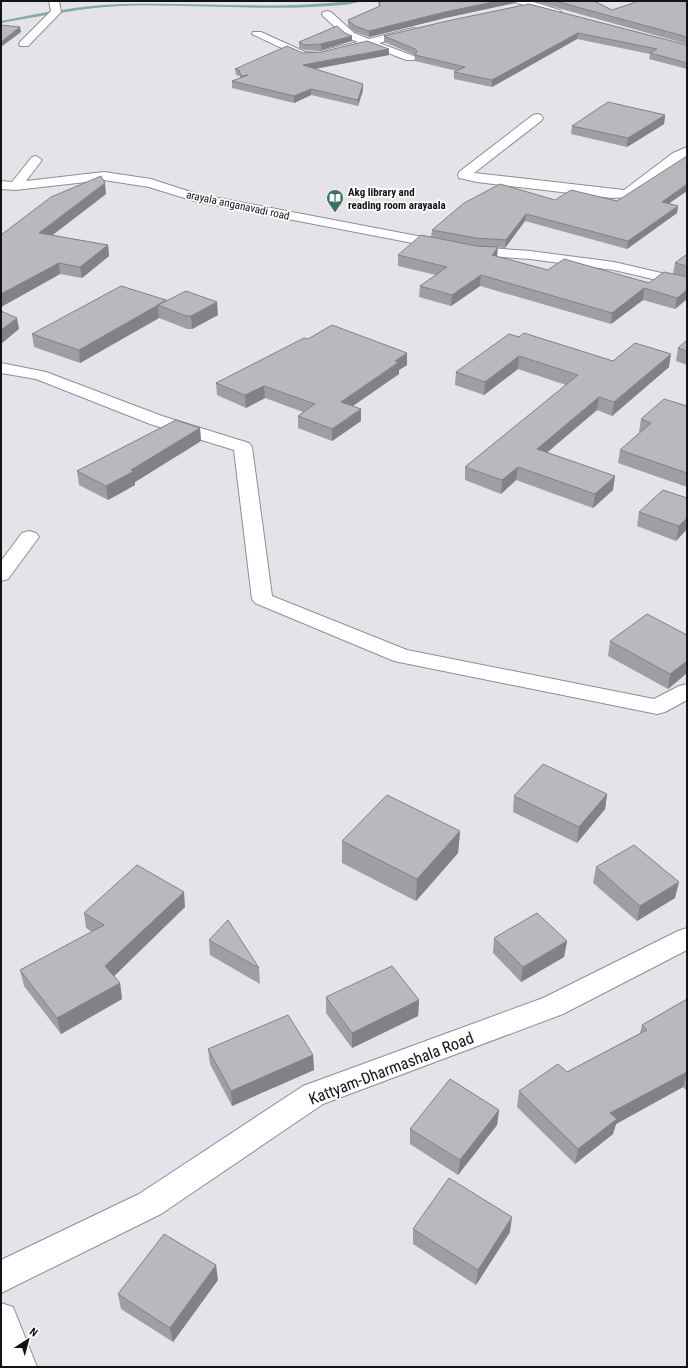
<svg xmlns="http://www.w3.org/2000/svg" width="688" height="1368" viewBox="0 0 688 1368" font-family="'Roboto Condensed',sans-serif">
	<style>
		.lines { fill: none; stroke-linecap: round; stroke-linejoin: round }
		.stream { fill: #81ae9c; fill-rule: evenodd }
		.minor-casing { stroke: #908c94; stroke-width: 2 }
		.minor { fill: #fff; fill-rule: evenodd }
		.wall { fill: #a19da4 }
		.shaded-wall { fill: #838086 }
		.building { fill: #bbb7bf; stroke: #838086 }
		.labels { text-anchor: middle; stroke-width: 3.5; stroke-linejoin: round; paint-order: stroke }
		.far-poi-label { font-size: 11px; font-weight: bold; fill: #131214; stroke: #fff; text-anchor: start }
		.far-street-label { font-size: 11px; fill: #131214; stroke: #fff }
		.near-street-label { font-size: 16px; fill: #131214; stroke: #fff }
	</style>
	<rect width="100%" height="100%" fill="#e6e2ea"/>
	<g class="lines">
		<path class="stream" d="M350,1H361C350,6 325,6 313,7C249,10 185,4 121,6C79,8 42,16 1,23V21C42,13 80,5 122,4C198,2 274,10 350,1Z"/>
		<defs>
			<path id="minor" d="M49,1H59L61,12L28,46H20L19,44L20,42L51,11Z
				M515,1H530L559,10L561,12L556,15L517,3Z
				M327,11L331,12L354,33L369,39L413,28L417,29L418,31L417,33L379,43L414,56L415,58L414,60H406L368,45L321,57L303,58L252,34L253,32H261L305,52L321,51L358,42L346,37L323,16L322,14L323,12Z
				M537,114L541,115L543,118L541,121L474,173L624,190L673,153L687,147V156L632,197L612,198L477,182L459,178L458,175L459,172L533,115Z
				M36,156L42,160L26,181L104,172L151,179L197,194L475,247L530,251L614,262L687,279V287L614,270L530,259L475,255L194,201L149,187L104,180L15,190L1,189V181L12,182L32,157Z
				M1,363L46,372L162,416L249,443L252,447L272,596L407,650L654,699L679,686L687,684V700L665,712L657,714L394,661L255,603L252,599L234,450L150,424L36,379L1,373Z
				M29,531L36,533L39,537L8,579L1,581V561L22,533Z
				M687,928V950L563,1014L323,1104L161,1214L1,1293V1260L139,1194L303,1086L543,998L678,931Z
				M1,1303L13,1307L37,1367H3L1,1362Z"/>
		</defs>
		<use href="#minor" class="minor-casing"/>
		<use href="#minor" class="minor"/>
	</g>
	<path class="wall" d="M378,1H516L515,3L445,18L369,37L355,32L348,26V20L379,7Z
		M533,1H594L612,10L687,1V44Z
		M529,4L687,45V69L649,59L650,54L577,39L492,87L454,79V72L457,71L415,61V55L384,42V36Z
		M352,41L321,50H305L299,48V42Z
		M303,53L389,55L315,69L363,90L358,106L311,95L294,103L232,88V81L240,78V76L236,75L235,69Z
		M665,115L664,124L627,147L571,134L572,126Z
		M687,191L669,203L678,206L677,213L627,249L525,221L505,248L475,246L431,237L432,230L555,200L617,201Z
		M106,194L52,235L108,245L109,256L82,278L60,274L1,307V235Z
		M476,246L497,257L548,270L649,283L673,274L675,263L687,254V299L675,309L643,300L611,324L480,286L451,306L419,297L420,286L436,275L398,266V255Z
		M166,301L218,315L192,329H187L159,318L80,363L34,347L32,334Z
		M519,337L613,361L669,367L612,416L597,410L547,452L613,490L593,508L516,480L501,494L465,480V467L566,385L518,369L484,395L455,385L456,372Z
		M308,339L407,353V365L399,370V374L353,406L361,421L332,441L298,428V416L303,412L265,398L246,408L217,395L216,383Z
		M687,340V365L676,361L678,348Z
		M687,406V487L618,463L620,450L640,432H639L641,419Z
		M200,428L201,441L135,482V485L108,500L79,485L77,471Z
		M687,498V529L676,541L637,526L639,512Z
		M687,635V673L668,689L608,656L610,641Z
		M607,794L605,809L577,843L513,812L514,796Z
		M460,831L458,853L416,901L342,863V841Z
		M596,867L675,898L637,921L593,883Z
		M185,907L114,976L120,983L122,999L61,1034L24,986L20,970L92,932L86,928L84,913Z
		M494,938L567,941L564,957L521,982L493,953Z
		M209,940L259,968L260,984L210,955Z
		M326,997L419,1000L418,1016L352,1048L326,1013Z
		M687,999V1091L683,1087L616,1124L613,1134L575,1164L517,1107L519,1091L567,1072L640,1033L642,1025Z
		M208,1049L313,1055L314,1070L232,1106L210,1064Z
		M499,1110L497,1125L458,1175L410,1144V1129Z
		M413,1229L510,1232L476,1285L413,1244Z
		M218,1280L173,1342L121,1309L118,1294Z"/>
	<path class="shaded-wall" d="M498,1H516L515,3L445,18L369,37V31L445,12Z
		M20,27L21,32L1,47V42Z
		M578,33L577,39L492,87V80Z
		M352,36V41L321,50V44Z
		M389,49V55L303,71V65Z
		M363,84V90L358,106V100Z
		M311,89V95L294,103V96Z
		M665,115L664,124L627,147L628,138Z
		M105,183L106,194L41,244L39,233Z
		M687,184V191L661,209L662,202Z
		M678,206L677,213L627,249L628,241Z
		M526,214L525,221L505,248L506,240Z
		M108,245L109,256L82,278L80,267Z
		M498,247L497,258L492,255Z
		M59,263L60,274L1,307V294Z
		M481,275L480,286L451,306L452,295Z
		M644,288L643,300L611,324L612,313Z
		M687,290V299L675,309L677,298Z
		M217,302L218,315L192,329L191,316Z
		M158,305L159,318L80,363L79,350Z
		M17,318L19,329L1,344V330Z
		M407,353V365L399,370V374L341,414V402L395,361Z
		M671,354L669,367L612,416L614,402Z
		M519,356L518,369L484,395L485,382Z
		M264,386L265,398L246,408L245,395Z
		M599,397L597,410L536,462L537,449Z
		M361,409V421L332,441V429Z
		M200,428L201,441L135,482V485L108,500L106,486L131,470Z
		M518,467L516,480L501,494L502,480Z
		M615,476L613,490L593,508L595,494Z
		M687,518V529L676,541L679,526Z
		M687,661V673L668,689L670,674Z
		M607,794L605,809L577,843L579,827Z
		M460,831L458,853L416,901L417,879Z
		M679,882L675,898L637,921L640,906Z
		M184,892L185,907L108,982L105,966Z
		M567,941L564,957L521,982L523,967Z
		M120,983L122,999L61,1034L57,1018Z
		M419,1000L418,1016L352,1048V1033Z
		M313,1055L314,1070L232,1106L231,1091Z
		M687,1072L683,1087L616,1124L613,1134L575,1164L578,1149L610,1113Z
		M499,1110L497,1125L458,1175L460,1160Z
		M512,1217L510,1232L476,1285L478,1270Z
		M216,1265L218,1280L173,1342L170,1328Z"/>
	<path class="building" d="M379,1H498L445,12L369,31L355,26L348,20L380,6Z
		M555,1H594L612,10L639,1H687V37Z
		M529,4L687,45V63L650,53L657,49L578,33L492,80L454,72L465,67L415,55L417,51L415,49L384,36L447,21Z
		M1,25L20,27L1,42Z
		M337,26L345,33L352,36L321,44L305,45L299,42Z
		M367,41L389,49L303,65L363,84L358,100L311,89L294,96L232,81L248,75L241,76L239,70L235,69L287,46L303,53L321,52Z
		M608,102L665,115L628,138L572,126Z
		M687,156V184L662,202L678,206L628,241L526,214L506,240L476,238L432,230L464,203L500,184L555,200L571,190L617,201Z
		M101,176L105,183L39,233L108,245L80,267L59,263L1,294V235L51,197Z
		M421,235L476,246L498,247L492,255L548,270L564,259L649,283L664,272L687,277V290L677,298L644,288L612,313L481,275L452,295L420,286L447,267L398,255Z
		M687,254V266L675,263Z
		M121,286L166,300L158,305L186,291L217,302L191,316H186L158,305L79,350L32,334Z
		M1,311L17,318L1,330Z
		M332,325L407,353L395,361L399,362L341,402L361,409L332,429L298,416L315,404L264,386L245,395L216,383L304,338L308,339Z
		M524,333L613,361L635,343L671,354L614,402L599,397L537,449L615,476L595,494L518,467L502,480L465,467L578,375L519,356L485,382L456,372L509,334L519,337Z
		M687,340V351L678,348Z
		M664,399L687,406V473L620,450L651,423L641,419Z
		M176,420L200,428L131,470L134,471L106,486L77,471Z
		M663,490L687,498V518L679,526L639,512Z
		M647,614L687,635V661L670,674L610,641Z
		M543,764L607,794L579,827L514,796Z
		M387,795L460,831L417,879L342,841Z
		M634,845L679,882L640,906L596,867Z
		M137,865L184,892L105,966L120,983L57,1018L20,970L104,925L84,913Z
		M537,913L567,941L523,967L494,938Z
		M228,920L259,968L209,940Z
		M392,966L419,1000L352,1033L326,997Z
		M687,999V1072L610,1113L617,1119L578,1149L519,1091L558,1064L567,1072L647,1030L642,1025Z
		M288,1015L313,1055L231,1091L208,1049Z
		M450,1079L499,1110L460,1160L410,1129Z
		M449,1178L512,1217L478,1270L413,1229Z
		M164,1234L216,1265L170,1328L118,1294Z"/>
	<defs>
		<symbol id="library-pin" viewBox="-11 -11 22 30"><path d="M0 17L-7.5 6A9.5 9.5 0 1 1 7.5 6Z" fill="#36725d" stroke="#fff"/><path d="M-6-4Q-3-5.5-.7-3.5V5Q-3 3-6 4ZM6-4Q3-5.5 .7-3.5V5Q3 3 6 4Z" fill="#fff"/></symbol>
	</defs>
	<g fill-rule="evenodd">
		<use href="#library-pin" x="325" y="188" width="20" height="27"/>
	</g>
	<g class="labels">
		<g class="far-poi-label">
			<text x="348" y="196">Akg library and<tspan x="348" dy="13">reading room arayaala</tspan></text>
		</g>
		<g class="far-street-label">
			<text transform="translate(238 205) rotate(12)" y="4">arayala anganavadi road</text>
		</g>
		<g class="near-street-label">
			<text transform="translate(391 1068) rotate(-21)" y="6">Kattyam-Dharmashala Road</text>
		</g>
	</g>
	<rect width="688" height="1368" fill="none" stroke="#131214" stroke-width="4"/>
	<g transform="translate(28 1340) rotate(36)" stroke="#ffffff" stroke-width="3" paint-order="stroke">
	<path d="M0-3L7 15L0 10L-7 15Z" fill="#131214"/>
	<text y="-6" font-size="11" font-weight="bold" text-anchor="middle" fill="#131214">N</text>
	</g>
</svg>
